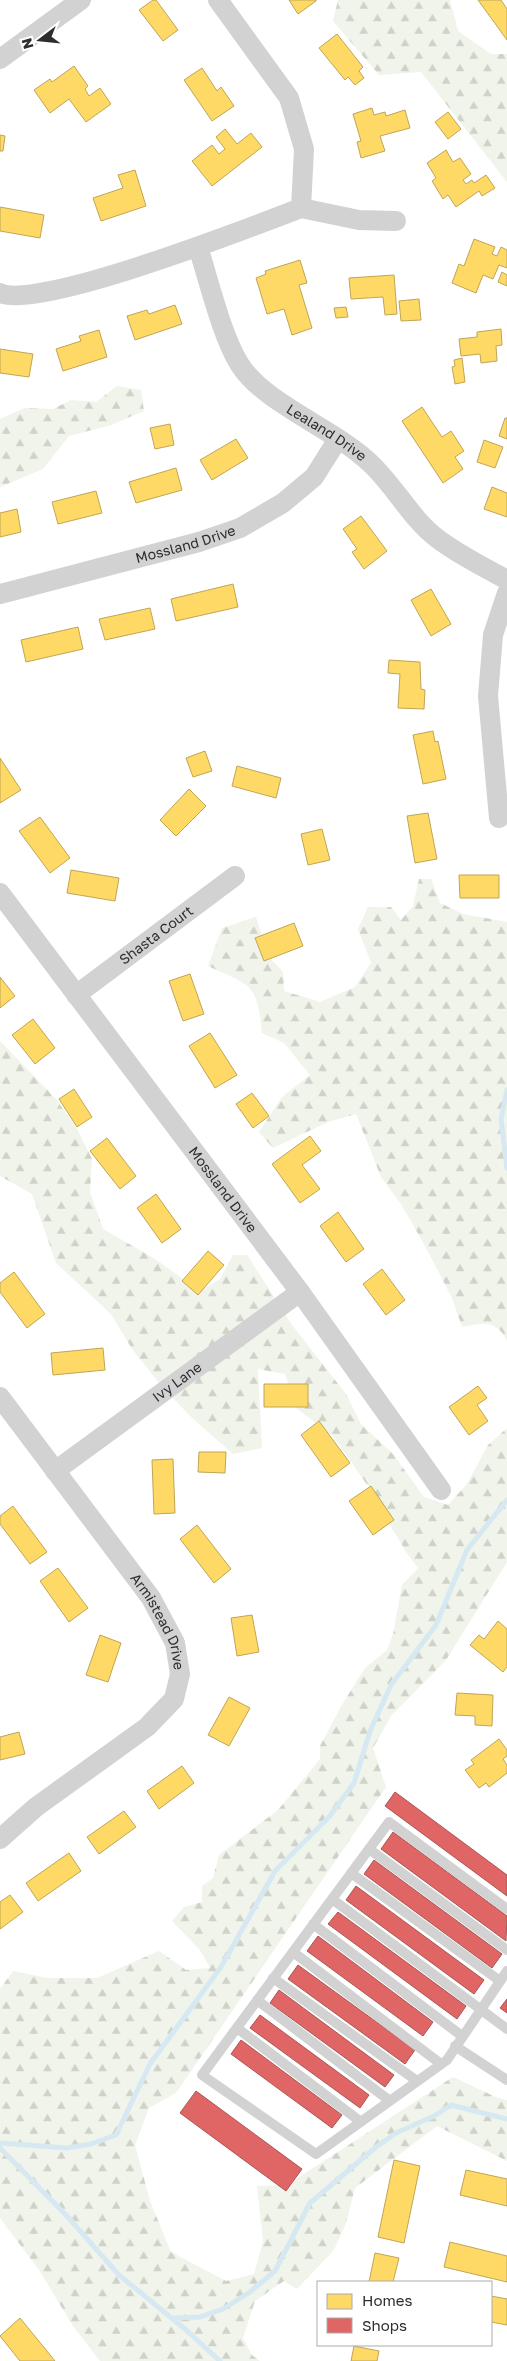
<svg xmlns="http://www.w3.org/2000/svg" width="507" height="2361" viewBox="0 0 507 2361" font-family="'Golos Text',sans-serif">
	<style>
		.forest { fill: url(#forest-firs) }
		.homes { fill: #ffd966; stroke: #c0a555 }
		.shops { fill: #e06666; stroke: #a55 }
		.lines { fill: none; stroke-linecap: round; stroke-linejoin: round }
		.stream { stroke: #d6e8f1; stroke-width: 5 }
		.lane { stroke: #d2d2d2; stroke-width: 10 }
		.street { stroke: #d2d2d2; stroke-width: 20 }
		.labels { text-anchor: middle; stroke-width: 5; stroke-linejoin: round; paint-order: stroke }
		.street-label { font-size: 14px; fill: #2d2d2d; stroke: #fff }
	</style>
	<defs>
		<pattern id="forest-firs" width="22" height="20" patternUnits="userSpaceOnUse" patternTransform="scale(1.25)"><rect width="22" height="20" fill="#f0f4ea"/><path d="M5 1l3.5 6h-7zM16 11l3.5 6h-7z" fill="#ced2c9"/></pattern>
	</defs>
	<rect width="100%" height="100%" fill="#fff"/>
	<path class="forest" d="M338,0H450L458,31L491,54H507V182L421,72L379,75L333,21Z
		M117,386L141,390L144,411L111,425L69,436L43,469L0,487V419L25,408L53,409L71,400L96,402Z
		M419,879H431L440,903L463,914L507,922V1341C496,1319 483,1323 462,1327L452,1298L424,1244L401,1204L381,1177L356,1114L328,1122L273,1148L259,1132L282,1097L310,1075L284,1043L262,1033C257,982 251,986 208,966L222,928L256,917L269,957L283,972L284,991L320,1002L355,987L371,963L358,929L368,907H391L401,920L413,906Z
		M0,1041L56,1099L77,1129L92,1159L90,1192L103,1229L155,1259L200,1291L220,1279L233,1255H247L292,1325L346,1394L361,1424L393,1454L424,1497L448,1505L467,1484L488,1445L507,1428V1562L446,1660L391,1716L373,1748L386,1787L176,2093L149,2108L135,2145L150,2201L171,2252L226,2281L254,2274L263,2241L257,2186L287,2185L453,2077L498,2098L507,2100V2161L437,2126L355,2188L346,2223L334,2250L297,2289L284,2281L255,2301L243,2338L252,2355L260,2361H100L73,2326L39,2270L0,2218V1989L13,1971L47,1978H97L159,1951L186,1970L210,1968L200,1950L172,1921L184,1907L202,1902V1886L213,1878L219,1855L278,1810L320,1759V1746L343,1703L365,1668L387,1650L393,1634L402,1585L418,1568L406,1552L370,1489L333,1436L296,1408L285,1374L258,1369L262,1448L233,1454L190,1416L160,1384L132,1349L111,1314L56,1263L32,1194L0,1176Z"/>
	<path class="homes" d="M153,0H156L178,30L163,41L139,10Z
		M289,0H316V1L298,14Z
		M478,0H501L507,9V40Z
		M337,34L363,67L359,71L364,78L355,85L348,77L345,80L319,48Z
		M74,66L88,86L85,89L89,96L100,88L111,104L86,122L69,99L50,113L34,90L50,79L52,82Z
		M202,68L217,91L221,87L234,106L212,121L184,80Z
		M372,108L374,115L385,112L386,116L405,110L410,128L380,136L385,151L361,158L357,142L361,141L353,114Z
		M448,112L461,129L448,139L435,122Z
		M225,129L237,144L251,133L262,147L212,186L192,161L212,145L219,154L225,149L216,137Z
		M0,135L5,136L3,151H0Z
		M446,150L453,162L460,158L471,174L463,180L466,184L472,180L474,183L486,175L495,188L482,196L479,191L456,207L448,195L443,199L432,181L436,178L427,163Z
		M135,170L146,206L101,221L93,198L123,188L118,175Z
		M0,207L44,215L40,238L0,231Z
		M474,239L495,247L492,254L497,256L501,247L507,250V268L499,265L493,279L483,275L476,293L452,283L459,264L464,266Z
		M300,260L307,283L299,285L312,328L292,335L284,309L267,314L256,278L266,274L265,271Z
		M502,272L507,275V286L498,282Z
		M394,275L397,314L385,315L383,297L351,299L349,278Z
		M419,299L421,320L401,321L399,301Z
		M175,305L182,324L135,340L127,316L147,310L149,314Z
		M346,307L348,317L336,318L334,308Z
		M501,329L502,345L496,346L497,361L481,363L480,354L461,356L459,339L477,337V332Z
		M99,330L107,357L63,371L56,349L81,341L79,336Z
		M0,349L33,354L29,377L0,373Z
		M462,358L465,382L455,384L452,367L455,366L454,360Z
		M422,407L442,437L451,431L464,451L455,457L463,469L443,483L402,421Z
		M505,418H507V439L499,436Z
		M170,424L174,445L155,449L150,428Z
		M236,439L248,458L212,480L200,460Z
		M484,440L503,447L495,468L477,462Z
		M176,468L182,490L136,503L129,482Z
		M492,487L507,493V517L484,509Z
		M96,491L102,513L58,524L52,502Z
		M17,509L21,532L0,537V513Z
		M361,516L387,551L364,569L352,552L357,549L343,529Z
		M233,584L238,607L176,621L171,599Z
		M431,589L451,624L431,636L411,600Z
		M150,608L155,629L105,640L99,619Z
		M78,627L83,649L26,662L21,640Z
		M389,660L420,662L421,689L425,690L424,709L398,708L400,674L388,673Z
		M433,731L435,742L438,741L446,779L423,784L413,735Z
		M205,751L212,771L193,777L186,758Z
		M0,758L21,790L0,803Z
		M237,766L281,778L276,798L232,786Z
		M189,789L206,806L176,836L160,820Z
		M428,813L437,859L415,863L407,816Z
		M40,817L70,858L50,873L19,831Z
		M322,829L330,860L308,865L301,834Z
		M71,870L119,878L115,901L67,893Z
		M459,875H499V898H460Z
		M294,923L303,946L264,961L255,938Z
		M190,974L204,1014L183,1021L169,981Z
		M0,977L15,996L0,1008Z
		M33,1019L55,1048L35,1064L12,1035Z
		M210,1033L237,1075L215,1088L189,1046Z
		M74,1089L92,1117L77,1127L59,1099Z
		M252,1093L269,1116L253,1128L236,1104Z
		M310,1136L321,1151L302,1165L320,1189L300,1203L272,1164Z
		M107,1138L136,1176L120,1189L90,1151Z
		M156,1194L181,1229L162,1243L137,1208Z
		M338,1212L364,1249L346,1262L320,1226Z
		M208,1251L224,1265L198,1295L182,1281Z
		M382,1269L405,1300L386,1315L363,1284Z
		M14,1272L45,1314L27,1328L0,1292V1283Z
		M103,1348L105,1370L53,1375L51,1353Z
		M264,1384H308V1407H264Z
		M478,1386L487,1398L477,1405L488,1421L469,1435L449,1407Z
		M319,1421L350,1463L331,1477L301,1435Z
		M199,1452H226L225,1473L198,1472Z
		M173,1459L175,1513L154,1514L152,1460Z
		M371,1486L394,1520L373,1535L349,1501Z
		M13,1506L47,1552L30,1564L0,1524V1516Z
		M197,1525L231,1569L214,1583L180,1539Z
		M58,1568L88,1608L69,1622L40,1581Z
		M252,1615L259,1652L237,1656L231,1618Z
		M498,1621L507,1629V1667L503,1672L470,1645L479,1635L484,1639Z
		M100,1635L121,1643L108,1682L86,1675Z
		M457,1693L493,1695L492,1726L475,1725V1716L455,1715Z
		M229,1697L250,1708L229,1746L208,1735Z
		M19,1732L25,1754L0,1760V1737Z
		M499,1739L507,1750V1756L503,1759L507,1765V1773L489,1787L486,1783L479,1788L465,1770L474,1764L471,1760Z
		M182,1766L194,1783L159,1809L147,1791Z
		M124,1811L136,1827L99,1854L87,1837Z
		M69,1853L81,1871L38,1901L26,1883Z
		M10,1895L23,1912L0,1929V1902Z
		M394,2160L420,2166L404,2243L378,2237Z
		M466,2170L507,2179V2206L460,2195Z
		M450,2242L507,2256V2282L444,2267Z
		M375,2253L399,2258L393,2282H369Z
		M491,2296L507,2299V2325L491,2322Z
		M20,2318L55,2361H20L0,2336Z
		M354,2346L379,2351L377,2361H351Z"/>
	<path class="shops" d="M395,1792L507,1875V1896L385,1806Z
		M393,1832L507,1916L506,1941L381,1849Z
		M374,1860L502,1954L492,1968L364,1874Z
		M356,1886L484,1980L474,1994L346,1900Z
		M338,1912L466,2006L457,2019L328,1924Z
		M318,1936L433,2022L423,2036L307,1951Z
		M298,1965L415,2050L405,2064L288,1979Z
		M279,1990L394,2075L385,2087L270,2003Z
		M507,1999V2013L500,2008Z
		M260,2015L369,2095L360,2108L250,2028Z
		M241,2040L342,2115L332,2128L231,2054Z
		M196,2091L302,2169L286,2191L180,2113Z"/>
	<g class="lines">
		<path class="stream" d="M507,1090L501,1119L507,1168
			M0,2143L67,2148L91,2144L116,2135L150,2064L221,1967L275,1871L329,1817L354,1783L370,1731L391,1685L436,1625L467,1550L507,1500
			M0,2148L66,2215L119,2275L185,2329L220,2361
			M172,2318L200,2317L223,2309L250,2292L275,2271L310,2203L376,2147L396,2133L434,2116L451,2105L507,2119"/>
		<path class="lane" d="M369,1849L507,1950
			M351,1873L500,1981
			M332,1899L507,2029
			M507,1909L389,1822L202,2075L316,2154L447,2060L507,1971
			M313,1924L462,2036
			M293,1952L441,2064
			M273,1978L417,2081
			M257,2000L390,2101
			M237,2028L361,2122
			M455,2046L507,2080"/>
		<g class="street">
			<path d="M218,0L289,98L304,149L301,208"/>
			<path d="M0,59L81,0"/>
			<path d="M301,208L359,220L396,221"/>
			<path id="s1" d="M198,247C209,281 222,337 240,365C265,404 335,429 370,463C395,486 411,519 438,539C459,555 484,567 507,580"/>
			<path d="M0,293C37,311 254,226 301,208"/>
			<path id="s2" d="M0,594L199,542L240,528L283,503L314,477L338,439"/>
			<path d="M499,818L488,696L493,635L507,593"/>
			<path id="s3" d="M0,893L300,1292L441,1490"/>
			<path id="s4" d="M76,995L235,876"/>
			<path id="s5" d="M0,1397L151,1598L175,1643L180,1674L174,1699L147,1727L36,1807L0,1839"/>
			<path id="s6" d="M55,1471L300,1292"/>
		</g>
	</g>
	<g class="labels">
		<g class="street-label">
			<text dy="5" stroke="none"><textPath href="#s1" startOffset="236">Lealand Drive</textPath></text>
			<text dy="5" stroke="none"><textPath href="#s2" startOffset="192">Mossland Drive</textPath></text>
			<text dy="5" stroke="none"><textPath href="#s4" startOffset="100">Shasta Court</textPath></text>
			<text dy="5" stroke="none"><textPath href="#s3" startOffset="371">Mossland Drive</textPath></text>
			<text dy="5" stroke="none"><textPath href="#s6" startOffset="151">Ivy Lane</textPath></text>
			<text dy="5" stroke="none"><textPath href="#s5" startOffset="276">Armistead Drive</textPath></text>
		</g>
	</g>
	<rect x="317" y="2281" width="175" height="65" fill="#ffffff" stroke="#ababab"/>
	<rect x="327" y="2294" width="25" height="15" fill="#ffd966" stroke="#ababab"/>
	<text x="362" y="2306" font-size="15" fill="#2d2d2d">Homes</text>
	<rect x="327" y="2318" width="25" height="15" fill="#e06666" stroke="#ababab"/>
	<text x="362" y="2331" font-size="15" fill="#2d2d2d">Shops</text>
	<g transform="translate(40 40) rotate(254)" stroke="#ffffff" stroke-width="4" paint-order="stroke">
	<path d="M0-4L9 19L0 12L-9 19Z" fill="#2d2d2d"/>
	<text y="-8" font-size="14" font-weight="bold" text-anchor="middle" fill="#2d2d2d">N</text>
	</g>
</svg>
